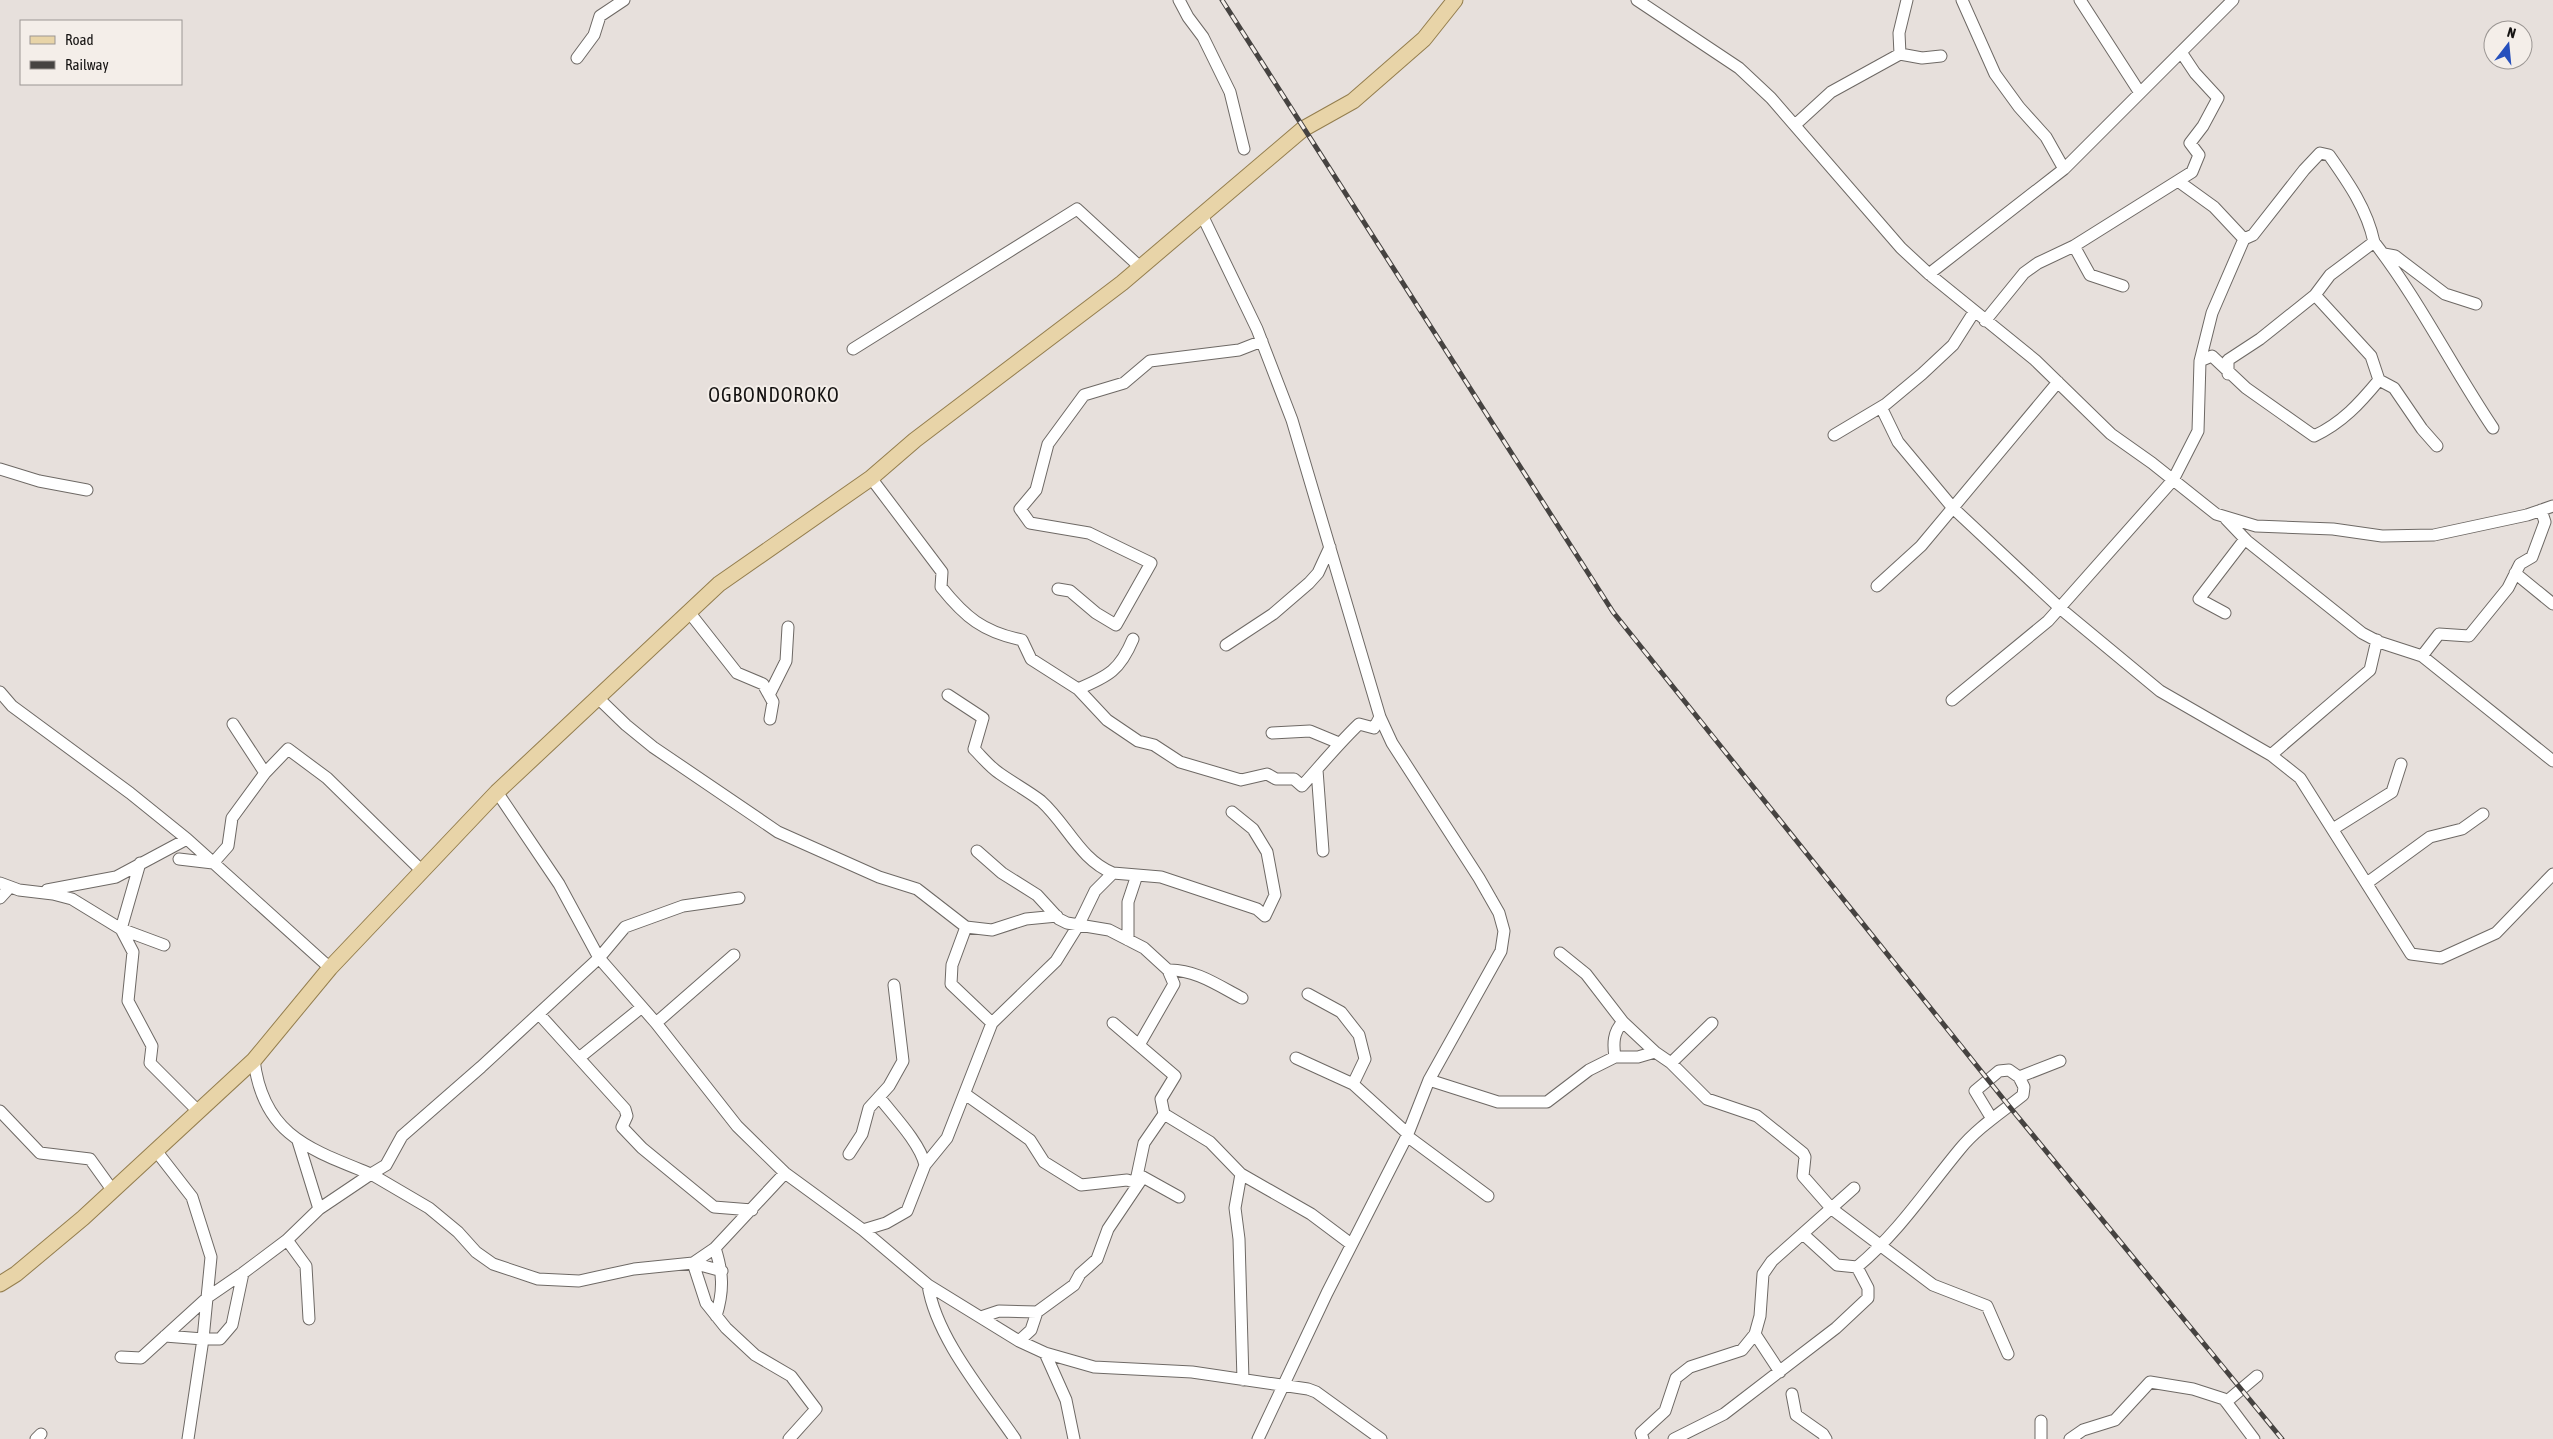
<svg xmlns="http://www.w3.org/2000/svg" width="2553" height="1439" viewBox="0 0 2553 1439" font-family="'Asap Condensed',sans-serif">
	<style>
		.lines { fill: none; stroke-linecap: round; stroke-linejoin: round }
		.minor-casing { stroke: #6e6965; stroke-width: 13 }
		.major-casing { stroke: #947e4e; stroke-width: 17 }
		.minor { stroke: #fff; stroke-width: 11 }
		.major { stroke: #e8d4a8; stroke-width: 15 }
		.rail-casing { stroke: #464341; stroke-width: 5 }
		.rail { stroke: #f4eee9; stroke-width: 3; stroke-dasharray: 9; stroke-linecap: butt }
		.labels { text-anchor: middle; stroke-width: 4; stroke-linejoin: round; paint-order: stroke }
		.quarter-label { font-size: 20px; letter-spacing: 1px; fill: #151312; stroke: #f4eee9 }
	</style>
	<rect width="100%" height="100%" fill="#e7e0dc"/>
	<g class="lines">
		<defs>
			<path id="minor" d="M1179,0L1188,17L1203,37L1230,92L1244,149
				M1637,0L1739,68L1771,98L1901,248L1929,274L2035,360L2111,434L2152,463L2216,514L2256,526L2333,529L2382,536L2434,535L2527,515L2553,506
				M1962,0L1995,74L2019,107L2046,137L2064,169
				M2080,0L2140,93
				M1900,54L1899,33L1907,0
				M577,58L594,35L600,16L624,0
				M1795,125L1831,92L1900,54L1922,58L1941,56
				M1202,215L1257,329L1292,420L1380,717L1392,743L1479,878L1499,913L1504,931L1501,951L1429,1080L1407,1136L1327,1293L1258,1439
				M2244,239L2253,235L2304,170L2320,153L2329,155C2348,182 2367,209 2374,242L2330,275L2315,295
				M2374,242C2419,300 2452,367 2493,428
				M2074,246L2192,172L2199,155L2190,143L2203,126L2218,98L2195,73L2181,52
				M2384,254L2395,256L2445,294L2476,304
				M1929,274L2064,169L2233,0
				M1985,321L2024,273L2038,263L2074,246L2090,275L2123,286
				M853,349L1077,209L1140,267
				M2200,361L2212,356L2246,388L2314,436C2342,423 2360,403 2379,380L2394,388L2422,429L2437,446
				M2228,374V360L2260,339L2315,295L2371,356L2379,380
				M1881,407L1898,442L1953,508L2061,609L2160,691L2271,755L2300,778L2411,954L2441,958L2496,933L2553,874
				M1834,435L1886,404L1922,374L1953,345L1974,312
				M0,469L39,481L87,490
				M871,478L942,572L941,587C965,617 983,632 1022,640L1031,659L1078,689L1107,720L1138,741L1154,745L1180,762L1241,780L1267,774L1276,779H1294L1302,786C1321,765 1339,743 1359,724L1374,728L1380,717
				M2226,519L2247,541L2362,633L2379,642L2422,656L2439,634L2469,636L2508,588L2520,564L2532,557L2545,522L2541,510
				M2515,573L2553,604
				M1877,586L1921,546L2058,382
				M1058,589L1070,591L1096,613L1116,625L1151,563L1089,533L1030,523L1020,509L1036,490L1048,444L1084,395L1124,383L1150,361L1239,350L1262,341
				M689,612L737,673L763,684L773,702L770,719
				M2225,613L2199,599L2245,539
				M1226,645L1273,614L1309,583L1318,573L1330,547
				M2422,656L2553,761
				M1078,689C1109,676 1120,670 1133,639
				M0,692L12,706L130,793L187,839L330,968
				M769,695L786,661L788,627
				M597,697L626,725L653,747L778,832L879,877L917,889L966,927L952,965L951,984L992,1023
				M1952,700L2048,621L2173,480L2198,431L2200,361L2212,313L2244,239L2214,207L2178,181
				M1272,733L1310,731L1339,743
				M2271,755L2370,670L2377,640
				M1317,770L1323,851
				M265,773L288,749L327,778L422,871
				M497,792L559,884L599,958L656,1023L737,1126L785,1173L863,1230L928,1285L1019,1341L1045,1353L1094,1367L1192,1372L1308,1389L1316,1392L1381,1439
				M2333,829L2392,792L2401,764
				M977,851L1002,873L1037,895L1059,919L1067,923L1109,930L1144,948L1168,970C1195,969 1219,986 1242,998
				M179,859L213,863L228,846L232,818L265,773L233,724
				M140,863L121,929L133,952L128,1001L152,1046L150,1063L199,1112
				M1113,873L1161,877L1257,909L1265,916L1275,895L1267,852L1253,829L1232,812
				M0,883L19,890L53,894L72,899L121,929L164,945
				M2367,883L2430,837L2462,829L2483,814
				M47,890L116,877L187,839
				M0,898L10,887
				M966,927L992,930L1026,919L1057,916
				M1128,940V902L1137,875
				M1560,953L1586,974L1623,1022C1613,1032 1613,1044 1615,1057
				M1308,994L1341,1012L1359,1035L1365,1059L1353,1084
				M539,1014L625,1109L627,1116L622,1127L642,1148L714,1207L752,1210
				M1623,1022L1655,1052
				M656,1023L734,955
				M1113,1023L1175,1076L1161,1099L1164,1114
				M1139,1045L1174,984L1168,970
				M579,1058L642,1007
				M1296,1058L1353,1084L1408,1134
				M254,1060C263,1135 309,1149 371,1174L386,1165L402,1136L481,1067L599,958L625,927L683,906L739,898
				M1671,1063L1707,1099L1757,1116L1803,1153L1805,1157L1803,1176L1832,1209L1933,1285L1987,1306L2008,1354
				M1429,1080L1498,1102H1547L1589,1070L1615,1057H1638L1655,1052L1671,1063L1712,1023
				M965,1094L1030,1140L1044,1162L1081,1185L1127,1180L1137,1183
				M879,1097C893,1115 920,1143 925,1165
				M0,1111L40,1153L90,1159L113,1191
				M1992,1119L1975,1091L1999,1071L2009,1070L2019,1077
				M1407,1136L1488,1196
				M298,1141L319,1209L287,1240L306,1266L309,1319
				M157,1152L192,1197L211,1257L203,1339L165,1336
				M849,1154L862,1134L869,1108L889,1086L903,1061L894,985
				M1241,1174L1311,1214L1351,1244
				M1143,1177L1137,1176L1144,1143L1164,1114L1210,1142L1241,1174L1235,1208L1239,1239L1243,1380
				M319,1209L371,1174L429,1208L458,1232L476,1252L493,1264L538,1279L579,1281L634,1269L693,1263L715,1248L785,1173
				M863,1230L886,1223L907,1211L925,1165L947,1138L992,1023L1056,961L1079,924L1095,891L1113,873C1080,860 1067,824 1041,801C1028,791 1013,783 999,773C990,767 982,757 974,749L983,718L948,695
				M1803,1234L1837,1265L1857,1267
				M715,1248C723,1273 724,1290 716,1316
				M693,1263L706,1303L726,1328L755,1355L791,1376L816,1409L789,1439
				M693,1263L722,1271
				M928,1285C936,1338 985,1395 1015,1439
				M981,1317L999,1311L1037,1312
				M1019,1341L1031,1330L1037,1312L1074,1285L1080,1274L1097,1259L1108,1229L1143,1177L1179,1197
				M1045,1353L1066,1400L1074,1439
				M121,1357L141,1358L208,1297L243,1273
				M1780,1372L1755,1334L1760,1316L1763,1274L1772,1261L1854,1188
				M1792,1394L1796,1415L1823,1434L1826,1439
				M2226,1402L2257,1376
				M36,1439L41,1434
				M188,1439L203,1339H220L232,1325L243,1273L287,1240
				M1643,1439L1641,1433L1665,1411L1676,1378L1690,1367L1742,1350L1755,1334
				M1674,1439L1724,1414L1836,1328L1868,1298V1288L1857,1267C1898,1233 1926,1190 1960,1149C1977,1128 2002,1112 2023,1095L2024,1087L2019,1077L2060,1061
				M2041,1439V1421
				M2070,1439L2083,1430L2115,1420L2150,1382L2193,1389L2224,1399L2254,1439"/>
			<path id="major" d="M0,1284L16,1274L83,1218L254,1060L330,968L497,792L719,584L871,478L915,440L1122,283L1303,129L1353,101L1424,39L1455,0"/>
		</defs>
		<use href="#minor" class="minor-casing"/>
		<use href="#major" class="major-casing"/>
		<use href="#minor" class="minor"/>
		<use href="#major" class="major"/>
		<defs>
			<path id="rail" d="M1222,0L1613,612L2009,1106L2282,1439"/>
		</defs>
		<use href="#rail" class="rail-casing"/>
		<use href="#rail" class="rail"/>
	</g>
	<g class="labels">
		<g class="quarter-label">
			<text x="774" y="402">OGBONDOROKO</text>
		</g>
	</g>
	<rect x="20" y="20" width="162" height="65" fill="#f4eee9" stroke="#9b9693"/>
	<rect x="30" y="36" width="25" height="8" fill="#e8d4a8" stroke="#9b9693"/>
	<text x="65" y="45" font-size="15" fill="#151312">Road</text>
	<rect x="30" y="61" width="25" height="8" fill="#464341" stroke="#9b9693"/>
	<text x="65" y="70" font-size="15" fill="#151312">Railway</text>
	<g transform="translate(2508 45) rotate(16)"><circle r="24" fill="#f4eee9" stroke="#9b9693"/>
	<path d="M0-4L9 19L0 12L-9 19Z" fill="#254fbd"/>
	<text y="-8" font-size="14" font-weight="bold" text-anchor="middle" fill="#151312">N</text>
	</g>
</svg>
